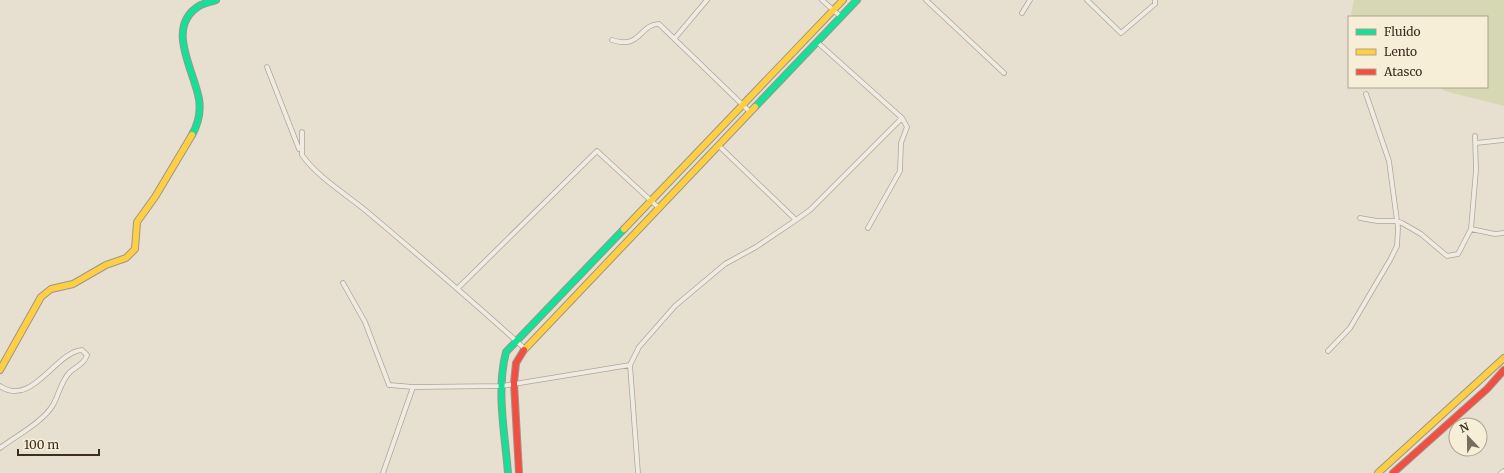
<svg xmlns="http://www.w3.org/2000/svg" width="1504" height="473" viewBox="0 0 1504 473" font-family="Merriweather,serif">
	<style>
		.green { fill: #d6d7b3 }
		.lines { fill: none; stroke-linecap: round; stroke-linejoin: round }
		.street-casing { stroke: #ada599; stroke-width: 5.5 }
		.fast-casing { stroke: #9c958a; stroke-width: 8 }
		.slow-casing { stroke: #9c958a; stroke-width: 8 }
		.jam-casing { stroke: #9c958a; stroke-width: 8 }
		.street { stroke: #efebe3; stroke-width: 4 }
		.fast { stroke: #16e098; stroke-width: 6 }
		.slow { stroke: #ffcf43; stroke-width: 6 }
		.jam { stroke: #f24e42; stroke-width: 6 }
	</style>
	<rect width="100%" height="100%" fill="#e7e0d1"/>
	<path class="green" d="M1354,0H1504V106L1445,91L1440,87H1487V17H1354L1351,15Z"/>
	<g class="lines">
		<defs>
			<path id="street" d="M822,0L841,17
				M926,0L1004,73
				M1087,0L1121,33L1155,4V0
				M1022,13L1030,0
				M675,38L707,0
				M612,40C640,50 640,24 659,24L750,112
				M817,42L902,118L907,127L901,143L900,171L868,228
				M267,67L299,149
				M302,132V155C319,179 348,195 371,215C423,259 475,303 525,349
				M1476,143L1504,140
				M718,145L796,220L810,210L902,118
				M1360,218L1377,221H1396L1402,223L1421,234L1447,256L1458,254L1471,229L1476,170L1475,136
				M1471,229L1495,234L1504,233
				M343,283L365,322L389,385L413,387L502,386L630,365
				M458,288L597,151L659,208
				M1328,351L1350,328L1390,260L1397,246L1398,228L1389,161L1366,94
				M0,386C32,408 55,352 82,350L87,355C84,364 77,366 70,372C61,381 59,394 53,405C43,422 16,436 0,448
				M383,473L413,387
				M638,473L630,365L639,347L675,306L725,264L756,247L796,220
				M1501,473L1504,471"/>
			<path id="fast" d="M755,107L857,0
				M192,135C198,124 201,111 199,99C194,70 165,27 199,6C204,3 211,2 216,0
				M508,473C505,434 496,391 506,352L624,229"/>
			<path id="slow" d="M624,229L843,0
				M524,350L755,107
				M0,370L41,297L51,289L73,284L106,265L126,258L135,249L137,222L155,197L192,135
				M1378,473L1504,358"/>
			<path id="jam" d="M519,473L514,383L516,363L524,350
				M1393,473L1487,389L1504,370"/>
		</defs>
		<use href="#street" class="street-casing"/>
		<use href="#fast" class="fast-casing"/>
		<use href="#slow" class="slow-casing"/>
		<use href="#jam" class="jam-casing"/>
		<use href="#street" class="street"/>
		<use href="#fast" class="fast"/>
		<use href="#slow" class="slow"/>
		<use href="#jam" class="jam"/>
	</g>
	<rect x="1348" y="16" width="140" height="72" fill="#f7eed8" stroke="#ada18e"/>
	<rect x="1356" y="29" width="20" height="6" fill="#16e098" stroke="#ada18e"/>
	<text x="1384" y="36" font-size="12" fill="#3d2e20">Fluido</text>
	<rect x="1356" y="49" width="20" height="6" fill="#ffcf43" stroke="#ada18e"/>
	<text x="1384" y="56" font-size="12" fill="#3d2e20">Lento</text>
	<rect x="1356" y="69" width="20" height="6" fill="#f24e42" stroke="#ada18e"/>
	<text x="1384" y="76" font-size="12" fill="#3d2e20">Atasco</text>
	<g transform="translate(1468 437) rotate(338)"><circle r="19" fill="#f7eed8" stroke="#ada18e"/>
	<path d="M0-3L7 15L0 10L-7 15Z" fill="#786c5e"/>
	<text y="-6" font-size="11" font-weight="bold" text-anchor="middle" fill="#3d2e20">N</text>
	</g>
	<path d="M18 449v6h81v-6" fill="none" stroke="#3d2e20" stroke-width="2"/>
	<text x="24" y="449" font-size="12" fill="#3d2e20" stroke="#f7eed8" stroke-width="3" paint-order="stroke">100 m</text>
</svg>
